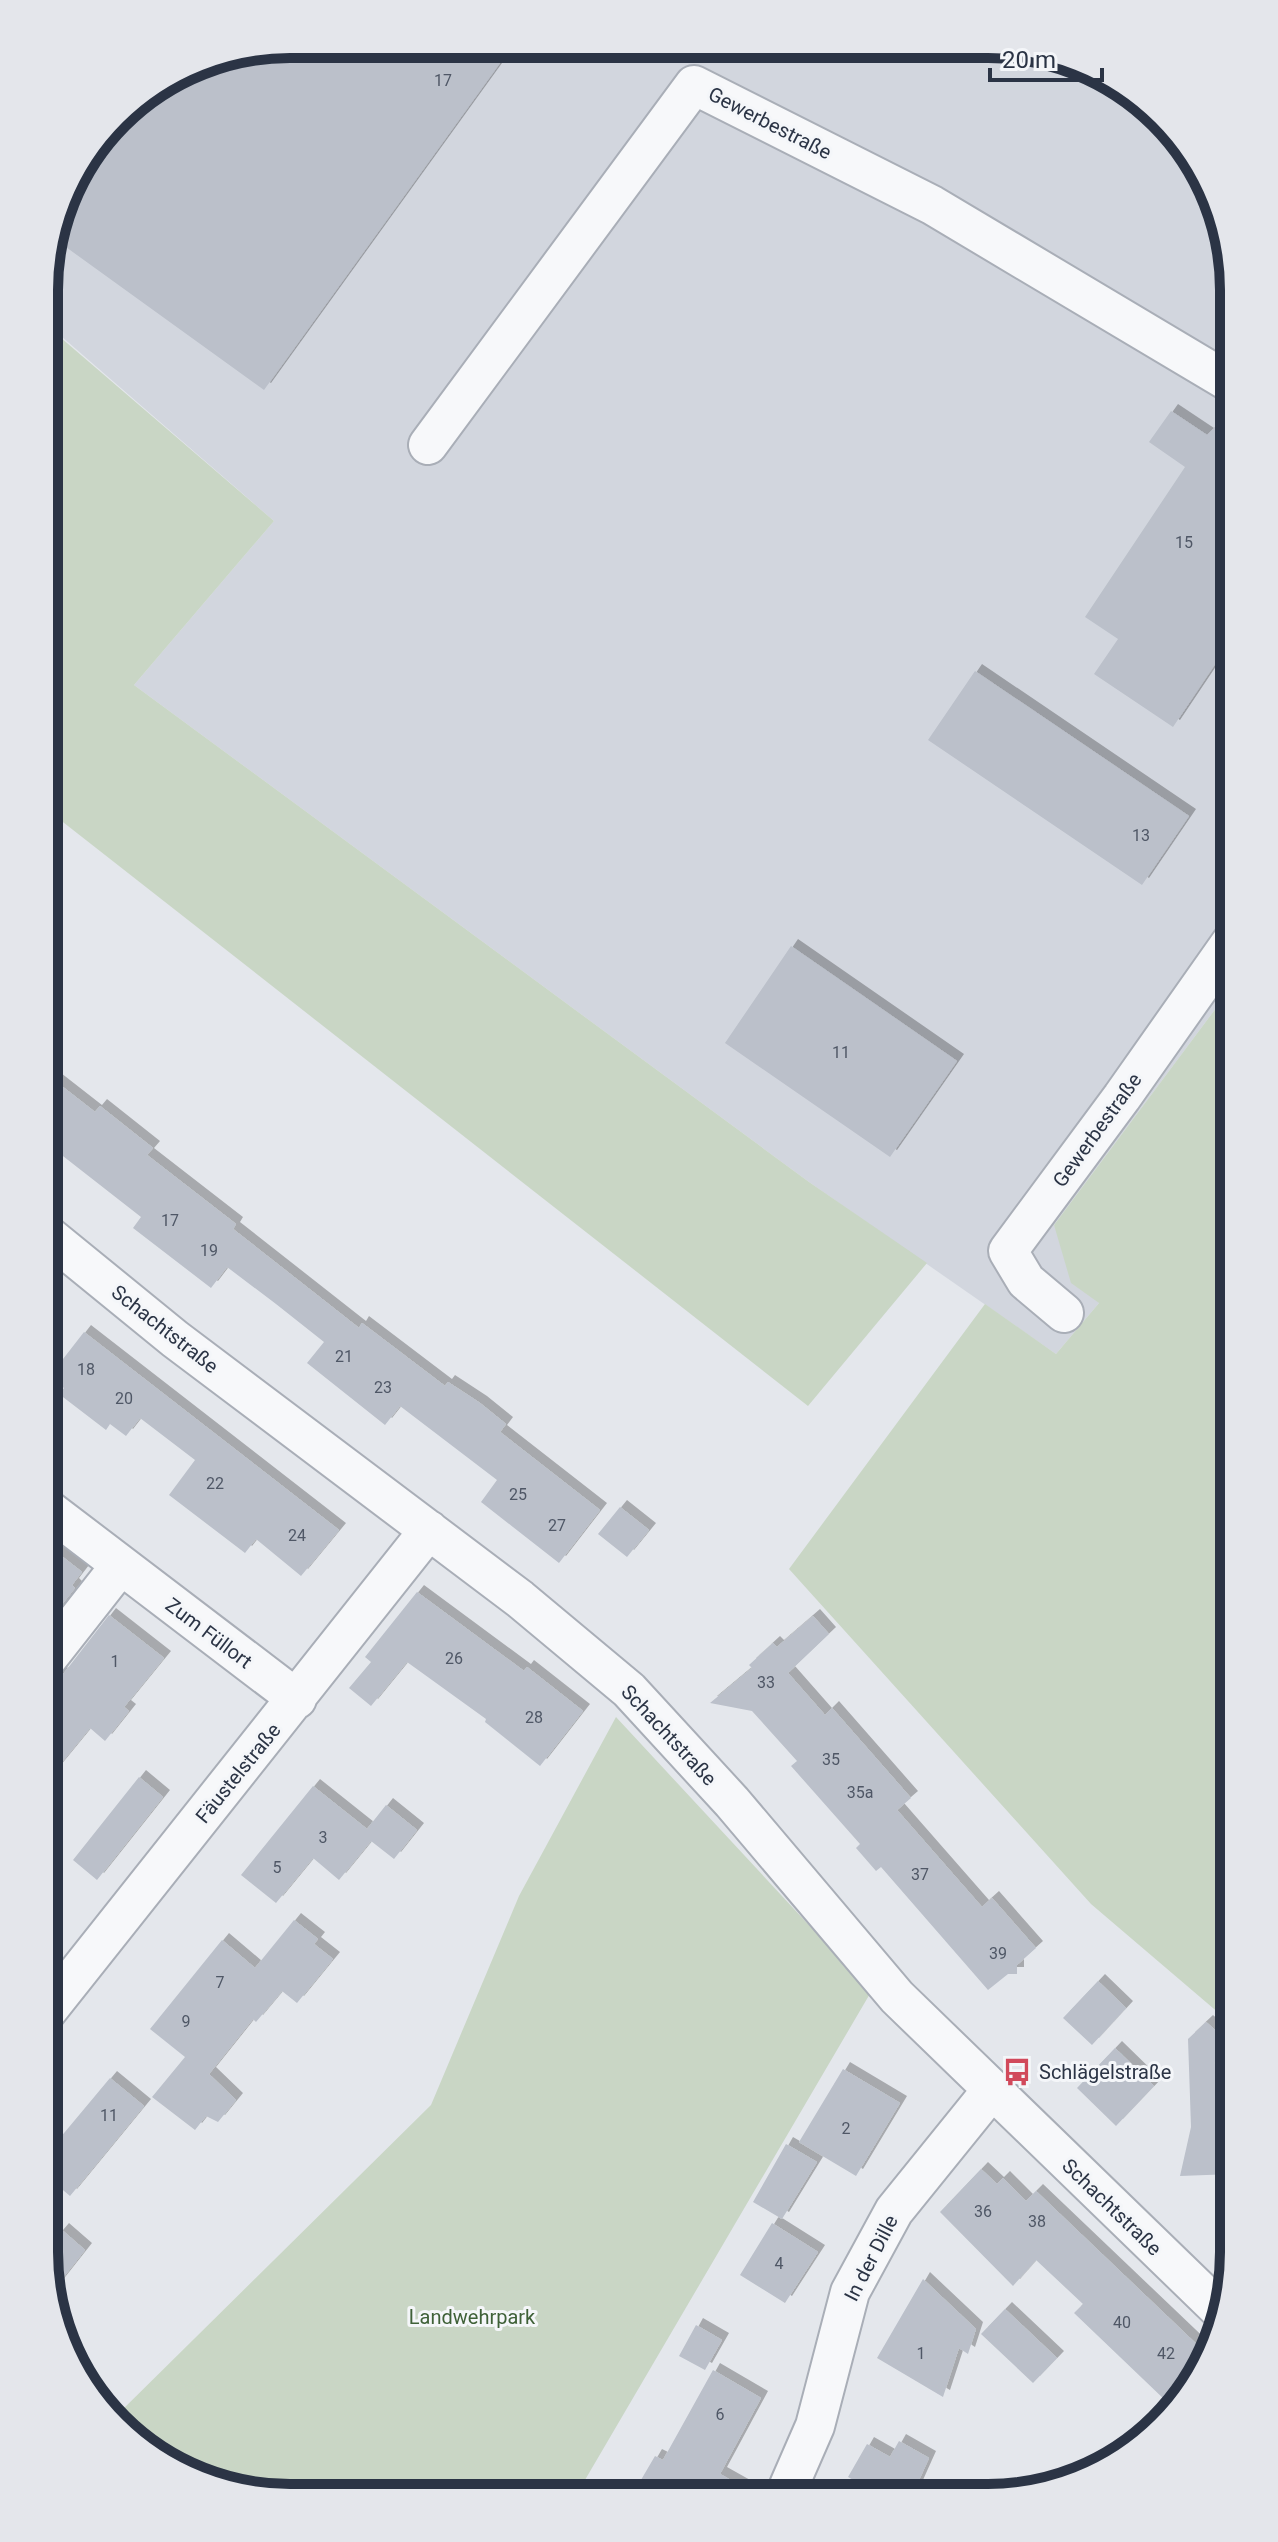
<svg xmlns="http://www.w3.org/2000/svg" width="1278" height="2542" viewBox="0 0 1278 2542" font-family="Roboto,sans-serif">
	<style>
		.built { fill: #d2d6de }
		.green { fill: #c9d6c5 }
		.building { fill: #bbc0ca; filter: url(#shadow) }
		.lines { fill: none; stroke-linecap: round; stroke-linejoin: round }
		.minor-casing { stroke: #a9aeb7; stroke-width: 42 }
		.minor { stroke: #f7f8fa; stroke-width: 38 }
		.labels { text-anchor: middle; stroke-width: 6; stroke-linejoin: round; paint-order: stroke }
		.number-label { font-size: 16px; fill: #4f5766 }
		.street-label { font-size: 20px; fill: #2b3445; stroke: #f4f6f9 }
		.poi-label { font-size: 20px; fill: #2b3445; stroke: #f4f6f9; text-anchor: start }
		.park-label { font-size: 20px; fill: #3f6138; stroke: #f4f6f9 }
		.rim { fill: none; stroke: #2b3445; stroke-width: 10 }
	</style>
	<defs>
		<filter id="shadow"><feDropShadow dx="7" dy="-7" stdDeviation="0" flood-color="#0004"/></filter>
	</defs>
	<rect width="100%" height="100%" fill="#e4e7ec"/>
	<path class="built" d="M290,44L1035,49L1150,105L1221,212L1234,290V984L1054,1225L1099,1303L1056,1354L809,1182L134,685L274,521L46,323V259L70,181L128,105L197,63Z"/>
	<path class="green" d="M46,325L274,521L134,685L809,1182L927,1263L808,1406L45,808Z
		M1234,984V2026L1091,1904L789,1569L985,1304L1056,1354L1099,1303L1071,1283L1054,1225Z
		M616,1717L871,1992L575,2497L258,2496L196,2479L128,2437L115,2417L431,2105L519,1896Z"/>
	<path class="building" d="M290,44L513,45L264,390L52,237L70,181L128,105L197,63Z
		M1171,411L1207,435L1215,427L1234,439V636L1173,727L1094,674L1118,639L1085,617L1185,467L1149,442Z
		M975,671L1189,816L1142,885L928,740Z
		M791,946L957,1061L890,1157L725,1043Z
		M45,1073L95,1112L100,1106L153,1148L147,1155L236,1224L233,1229L359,1328L362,1323L445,1386L448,1382L480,1403L506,1424L500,1432L600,1510L559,1563L481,1502L497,1480L400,1406L385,1425L307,1363L324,1342L276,1304L227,1267L211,1288L133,1228L141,1217L45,1142Z
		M84,1332L339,1530L301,1576L256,1539L245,1553L169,1495L195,1460L140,1418L126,1436L110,1424L106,1430L59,1394L64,1388L49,1377Z
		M620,1507L649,1530L627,1557L598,1534Z
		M45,1543L82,1572L72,1585L75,1588L45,1626Z
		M417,1592L524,1671L527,1667L583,1711L540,1766L485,1722L486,1719L407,1662L371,1706L349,1688L371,1662L365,1657Z
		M109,1615L164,1658L124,1707L129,1711L105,1741L90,1728L44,1784L45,1681L64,1673Z
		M813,1616L829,1634L788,1673L825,1715L832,1708L911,1798L897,1810L982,1907L992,1898L1036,1948L1017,1965V1974H1008L988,1990L881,1867L876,1871L856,1848L860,1844L791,1766L797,1761L752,1711L710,1703L752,1668L749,1665L773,1643L777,1647Z
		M139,1777L163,1797L97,1880L73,1860Z
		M313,1786L367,1829L386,1805L417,1830L394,1859L371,1841L339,1880L313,1858L276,1903L241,1875Z
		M294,1920L318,1939L314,1944L333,1959L297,2003L282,1991L256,2022L253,2019L209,2074L236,2100L218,2122L206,2116L195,2130L152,2097L185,2057L150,2029L222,1940L255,1968Z
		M1098,1981L1126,2008L1092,2045L1063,2018Z
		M1206,2022L1231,2044L1214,2063L1233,2082V2174L1180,2176L1191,2127L1188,2039Z
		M1115,2048L1154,2086L1116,2126L1077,2088Z
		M843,2069L900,2103L856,2176L799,2142Z
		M110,2078L144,2106L70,2196L44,2174V2157Z
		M786,2144L817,2162L782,2219L753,2202Z
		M981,2169L997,2184L1003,2178L1026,2201L1036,2191L1209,2356L1166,2401L1074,2313L1083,2304L1036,2260L1013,2286L940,2212Z
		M772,2223L818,2252L785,2303L740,2275Z
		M62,2230L85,2250L51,2293L44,2251Z
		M923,2279L976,2329L968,2354L959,2348L943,2397L877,2358Z
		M1005,2309L1057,2358L1033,2383L981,2334Z
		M696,2325L722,2340L705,2370L679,2356Z
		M713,2370L761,2398L720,2474L761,2497H631L655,2456L663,2460Z
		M899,2441L929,2458L911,2498H851L859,2483L848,2477L867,2444L890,2457Z"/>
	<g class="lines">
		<defs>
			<path id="minor" d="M428,445L694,85L932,205L1234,385
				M45,1233L175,1339L520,1599L629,1690L732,1802L897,1997L1223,2313
				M1064,1313L1026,1281L1008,1251L1122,1097L1234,938
				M45,1507L297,1699
				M47,1659L120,1566
				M44,2015L429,1530
				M784,2497L815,2426L850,2292L894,2211L991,2091"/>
		</defs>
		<use href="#minor" class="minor-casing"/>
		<use href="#minor" class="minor"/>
	</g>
	<defs>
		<symbol id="bus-bare" viewBox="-9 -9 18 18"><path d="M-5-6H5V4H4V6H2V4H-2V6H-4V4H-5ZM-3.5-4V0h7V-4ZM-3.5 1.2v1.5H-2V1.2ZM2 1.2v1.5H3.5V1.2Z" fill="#d1495b" stroke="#f4f6f9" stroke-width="2.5" paint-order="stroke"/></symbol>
	</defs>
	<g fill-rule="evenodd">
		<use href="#bus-bare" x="997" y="2052" width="40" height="40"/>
	</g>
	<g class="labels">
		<g class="number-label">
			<text x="443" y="86">17</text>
			<text x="1184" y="548">15</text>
			<text x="1141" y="841">13</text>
			<text x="841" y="1058">11</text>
			<text x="170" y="1226">17</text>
			<text x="209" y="1256">19</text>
			<text x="344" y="1362">21</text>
			<text x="86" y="1375">18</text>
			<text x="383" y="1393">23</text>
			<text x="124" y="1404">20</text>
			<text x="215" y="1489">22</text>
			<text x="518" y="1500">25</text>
			<text x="557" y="1531">27</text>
			<text x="297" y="1541">24</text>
			<text x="454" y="1664">26</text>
			<text x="115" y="1667">1</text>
			<text x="766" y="1688">33</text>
			<text x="534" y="1723">28</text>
			<text x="831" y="1765">35</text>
			<text x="860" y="1798">35a</text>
			<text x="323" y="1843">3</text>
			<text x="277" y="1873">5</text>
			<text x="920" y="1880">37</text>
			<text x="998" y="1959">39</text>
			<text x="220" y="1988">7</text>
			<text x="186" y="2027">9</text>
			<text x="109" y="2121">11</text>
			<text x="846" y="2134">2</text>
			<text x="983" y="2217">36</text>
			<text x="1037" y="2227">38</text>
			<text x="779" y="2269">4</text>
			<text x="1122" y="2328">40</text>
			<text x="921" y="2359">1</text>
			<text x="1166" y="2359">42</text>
			<text x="720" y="2420">6</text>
		</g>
		<g class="street-label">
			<text transform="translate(770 123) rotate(27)" y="7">Gewerbestraße</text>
			<text transform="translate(1097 1130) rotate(-54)" y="7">Gewerbestraße</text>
			<text transform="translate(165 1329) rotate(38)" y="7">Schachtstraße</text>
			<text transform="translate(209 1633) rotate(37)" y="7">Zum Füllort</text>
			<text transform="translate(669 1735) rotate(47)" y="7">Schachtstraße</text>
			<text transform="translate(238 1773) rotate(-51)" y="7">Fäustelstraße</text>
			<text transform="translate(1112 2207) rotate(44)" y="7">Schachtstraße</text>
			<text transform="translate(871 2258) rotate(-63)" y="7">In der Dille</text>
		</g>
		<g class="poi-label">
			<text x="1039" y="2079">Schlägelstraße</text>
		</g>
		<g class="park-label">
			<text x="472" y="2324">Landwehrpark</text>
		</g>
	</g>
	<path d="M0 0H1278V2542H0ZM290 58H988A232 232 0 0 1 1220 290V2252A232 232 0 0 1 988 2484H290A232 232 0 0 1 58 2252V290A232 232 0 0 1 290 58Z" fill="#e4e6eb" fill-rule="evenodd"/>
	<path class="rim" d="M290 58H988A232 232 0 0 1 1220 290V2252A232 232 0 0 1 988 2484H290A232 232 0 0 1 58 2252V290A232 232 0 0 1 290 58Z"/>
	<path d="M990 68v12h112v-12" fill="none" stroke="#2b3445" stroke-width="4"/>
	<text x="1002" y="68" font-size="24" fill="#2b3445" stroke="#f4f6f9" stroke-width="6" paint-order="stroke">20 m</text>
</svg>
